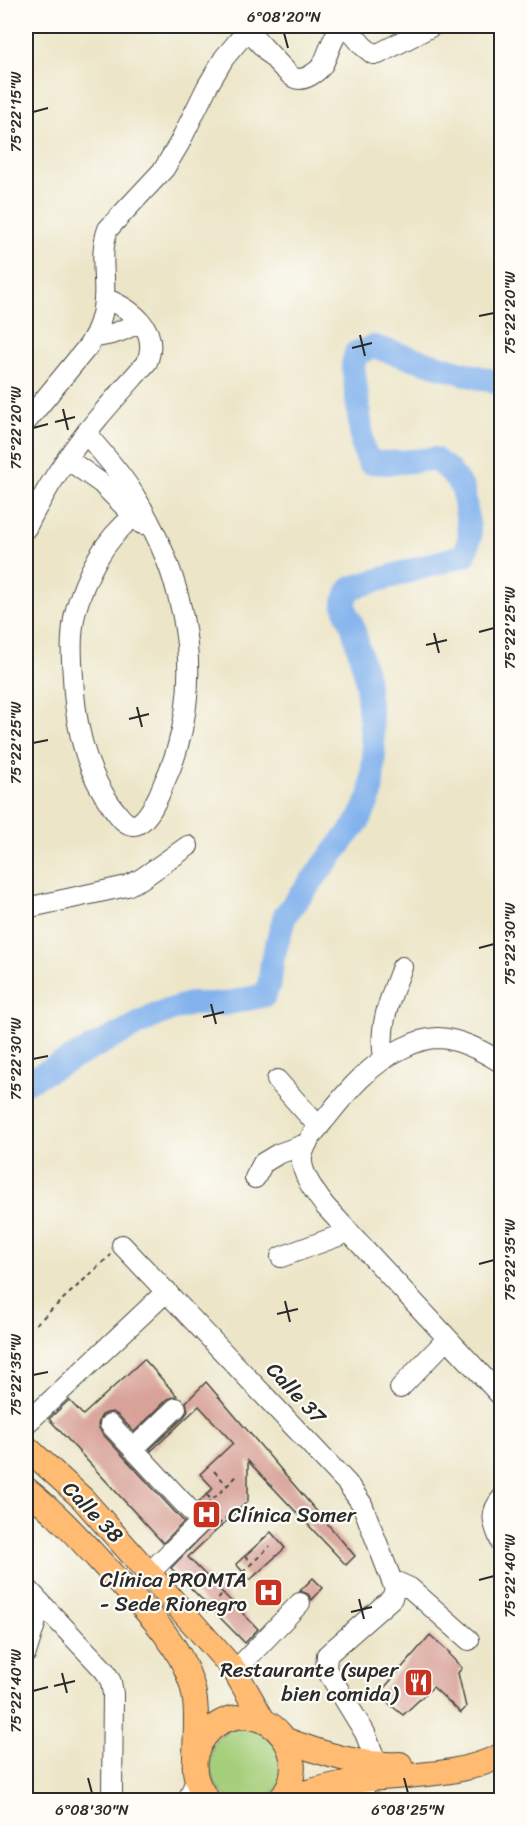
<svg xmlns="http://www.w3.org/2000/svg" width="527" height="1826" viewBox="0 0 527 1826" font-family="Sriracha,sans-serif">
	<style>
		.green { fill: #a6cf7b; stroke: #687d53; stroke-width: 1.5 }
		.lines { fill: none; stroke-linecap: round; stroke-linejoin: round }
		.river { stroke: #82b2ed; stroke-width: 24 }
		.building { fill: #d8a298 }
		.minor-casing { stroke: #484742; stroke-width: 22 }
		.major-casing { stroke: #484742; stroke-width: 26 }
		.path { stroke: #484742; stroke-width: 2; stroke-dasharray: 4.5 4.5; stroke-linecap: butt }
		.minor { stroke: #fff; stroke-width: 20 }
		.major { stroke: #febb71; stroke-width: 24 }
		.ticks { fill: none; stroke: #2b2b2b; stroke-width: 2 }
		.labels { text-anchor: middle; stroke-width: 4.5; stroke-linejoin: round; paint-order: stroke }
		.street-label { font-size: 21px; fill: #2b2b2b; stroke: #fdfcf7 }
		.poi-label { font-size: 21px; fill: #2b2b2b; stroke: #fdfcf7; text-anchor: end }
		.neatline { fill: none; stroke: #2b2b2b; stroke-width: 2 }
		.ticks-label { font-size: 15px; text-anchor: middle; fill: #2b2b2b }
	</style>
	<rect width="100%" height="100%" fill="#fdfcf7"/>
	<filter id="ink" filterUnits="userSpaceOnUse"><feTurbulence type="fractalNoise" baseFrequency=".0167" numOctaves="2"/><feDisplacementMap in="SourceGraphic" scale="12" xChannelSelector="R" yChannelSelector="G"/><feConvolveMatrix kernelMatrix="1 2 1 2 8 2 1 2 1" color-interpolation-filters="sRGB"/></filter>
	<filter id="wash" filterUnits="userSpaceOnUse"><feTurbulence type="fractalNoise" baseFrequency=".008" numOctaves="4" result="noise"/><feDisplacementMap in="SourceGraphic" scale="24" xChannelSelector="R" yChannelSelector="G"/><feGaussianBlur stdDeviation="1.35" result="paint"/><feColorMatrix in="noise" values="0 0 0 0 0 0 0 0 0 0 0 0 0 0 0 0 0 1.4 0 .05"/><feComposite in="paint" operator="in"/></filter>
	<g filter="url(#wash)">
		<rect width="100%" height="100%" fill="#ece5c7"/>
		<path class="green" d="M257,1726L287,1758C284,1767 283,1782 277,1789C269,1799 260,1800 248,1800C244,1800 238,1801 234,1800C205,1793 200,1740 229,1730C238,1727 248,1727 257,1726Z"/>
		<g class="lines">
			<path class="river" d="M26,1082L158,1014L190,1004H224L265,995L270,981L272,961L285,915L360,819L371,794L374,755L366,676L352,624L347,614L344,602L351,588L465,555L470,536L463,489L449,470L434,459L389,463L369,462L363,448L353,365L356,353L374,347L476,377L497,382L502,381"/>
		</g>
		<g id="blocks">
			<path class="building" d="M144,1359L177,1396L168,1399L134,1432L119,1416L113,1412L107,1413L102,1415L99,1420L98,1426L101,1432L184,1522L163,1543L49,1419L69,1400L83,1415Z
				M206,1382L355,1556L346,1565L248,1461V1501L188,1557L258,1629L245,1643L171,1568L212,1526L213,1520L210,1514L199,1502L213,1488L200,1474L233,1443L199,1406L151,1451L150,1449L184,1417L188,1411L186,1402Z
				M271,1532L285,1548L250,1580L236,1564Z
				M313,1578L323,1588L312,1600L308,1594L300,1591Z
				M430,1635L450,1653L449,1654L462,1668L458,1673L466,1707L461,1713L433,1687L403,1715L378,1695Z"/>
		</g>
	</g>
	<g filter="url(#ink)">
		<use href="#blocks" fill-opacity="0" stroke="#484742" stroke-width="1.5"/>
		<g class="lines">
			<defs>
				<path id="minor" d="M346,26L363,46L373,54H378L432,26
					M248,31C257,39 288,76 295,78C304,82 319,71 323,64C330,50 332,37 342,26
					M94,337C112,335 125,331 139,321
					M26,422L89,345C98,331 103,317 104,300C106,276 99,253 108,229L164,169L179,144L207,87L224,58L251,26
					M86,433C101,452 118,470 131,490C180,568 204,658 177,749C174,760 169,772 164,783C160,794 147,824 134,825C124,825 119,815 113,808C84,770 75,723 73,677C71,651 70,625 79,600C91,564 110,531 143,510
					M67,459L101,483L142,524
					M26,528C38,504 51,482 66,460C90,425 119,394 147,362C160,329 132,309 104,298
					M26,908L127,886L141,879L188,846
					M384,1057C378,1025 391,996 402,967
					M502,1063C483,1051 461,1039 438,1038C426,1038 413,1043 403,1048C370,1064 348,1090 326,1118C316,1130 305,1142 302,1157C300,1173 316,1194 325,1206L502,1397
					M277,1080L319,1127
					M255,1178L263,1163L278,1154L306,1144
					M122,1245L347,1483L362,1504L395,1589L392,1598L327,1655L326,1669L365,1733L377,1764
					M281,1257L349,1232
					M400,1388L447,1339
					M26,1424L167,1291
					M110,1424L201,1522L149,1573
					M133,1449L176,1408
					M502,1498C487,1515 495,1526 502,1545
					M392,1580L410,1588L469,1640
					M26,1587L105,1671L111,1682L113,1694L112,1794L107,1800
					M26,1653L41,1605
					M235,1671L300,1603
					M363,1780L364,1800
					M188,1800L196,1780"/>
				<path id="major" d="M26,1447L83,1499L235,1671L263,1720
					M26,1489C58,1514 85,1545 113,1575C143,1608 177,1639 191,1682C199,1706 195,1734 195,1759
					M286,1740C323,1754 360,1766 400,1764
					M281,1799C308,1792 334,1784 362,1780C408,1774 460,1777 502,1755
					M208,1800C197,1787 192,1770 196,1753C200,1742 207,1731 218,1724C267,1695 317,1757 280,1800"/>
			</defs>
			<use href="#minor" class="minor-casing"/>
			<use href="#major" class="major-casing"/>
			<path class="path" d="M36,1324L111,1255
				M214,1471L227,1485
				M207,1495L212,1501
				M207,1505L238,1475
				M218,1525L238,1507
				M245,1556L252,1563
				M243,1572L270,1546
				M206,1612L224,1593"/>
			<use href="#minor" class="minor"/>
			<use href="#major" class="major"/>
		</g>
	</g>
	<path class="ticks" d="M284,33L288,48M33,112L48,108M479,316L494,313M360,335L365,356M352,348L372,343M63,409L68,430M55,422L75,417M33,428L48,424M479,632L494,628M434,633L439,653M426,645L447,640M137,707L142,727M129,719L149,714M33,743L48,740M479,948L494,944M211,1004L216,1024M203,1017L224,1012M33,1059L48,1056M479,1264L494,1260M285,1301L290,1322M277,1314L298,1309M33,1375L48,1372M479,1580L494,1576M359,1599L364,1619M351,1612L372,1607M62,1673L67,1693M54,1686L75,1681M33,1691L48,1687M88,1778L92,1793M404,1778L408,1793"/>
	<defs>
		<symbol id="hospital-square" viewBox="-11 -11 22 22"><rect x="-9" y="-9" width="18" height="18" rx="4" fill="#c8321e" stroke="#fdfcf7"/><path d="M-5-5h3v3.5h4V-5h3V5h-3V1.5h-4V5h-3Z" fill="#fff"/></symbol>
		<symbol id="restaurant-square" viewBox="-11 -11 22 22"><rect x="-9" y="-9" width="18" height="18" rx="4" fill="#c8321e" stroke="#fdfcf7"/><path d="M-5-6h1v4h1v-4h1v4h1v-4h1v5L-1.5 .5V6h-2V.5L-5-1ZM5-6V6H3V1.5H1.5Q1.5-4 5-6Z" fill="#fff"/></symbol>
	</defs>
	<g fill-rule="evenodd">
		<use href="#hospital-square" x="190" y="1498" width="33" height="33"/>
		<use href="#hospital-square" x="252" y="1576" width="33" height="33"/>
		<use href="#restaurant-square" x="402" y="1666" width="33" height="33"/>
	</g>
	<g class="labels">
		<g class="street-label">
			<text transform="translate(296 1393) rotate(47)" y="7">Calle 37</text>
			<text transform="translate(93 1512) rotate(46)" y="7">Calle 38</text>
		</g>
		<g class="poi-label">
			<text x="228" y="1522" text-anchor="start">Clínica Somer</text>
			<text x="247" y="1587">Clínica PROMTA<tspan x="247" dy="24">- Sede Rionegro</tspan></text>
			<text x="398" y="1677">Restaurante (super<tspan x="398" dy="24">bien comida)</tspan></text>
		</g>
	</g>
	<rect width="527" height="1826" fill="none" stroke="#fdfcf7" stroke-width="66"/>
	<rect x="33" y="33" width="461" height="1760" class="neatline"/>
	<g class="ticks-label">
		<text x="284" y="22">6°08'20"N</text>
		<text transform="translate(16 112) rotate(-90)" y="5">75°22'15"W</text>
		<text transform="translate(510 313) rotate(-90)" y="5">75°22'20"W</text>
		<text transform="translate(16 428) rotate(-90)" y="5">75°22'20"W</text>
		<text transform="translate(510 628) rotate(-90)" y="5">75°22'25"W</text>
		<text transform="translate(16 743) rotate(-90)" y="5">75°22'25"W</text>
		<text transform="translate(510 944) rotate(-90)" y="5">75°22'30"W</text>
		<text transform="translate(16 1059) rotate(-90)" y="5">75°22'30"W</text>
		<text transform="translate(510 1260) rotate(-90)" y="5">75°22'35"W</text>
		<text transform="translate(16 1375) rotate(-90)" y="5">75°22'35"W</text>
		<text transform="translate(510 1576) rotate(-90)" y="5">75°22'40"W</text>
		<text transform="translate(16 1691) rotate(-90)" y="5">75°22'40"W</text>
		<text x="92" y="1815">6°08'30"N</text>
		<text x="408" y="1815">6°08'25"N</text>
	</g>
</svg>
